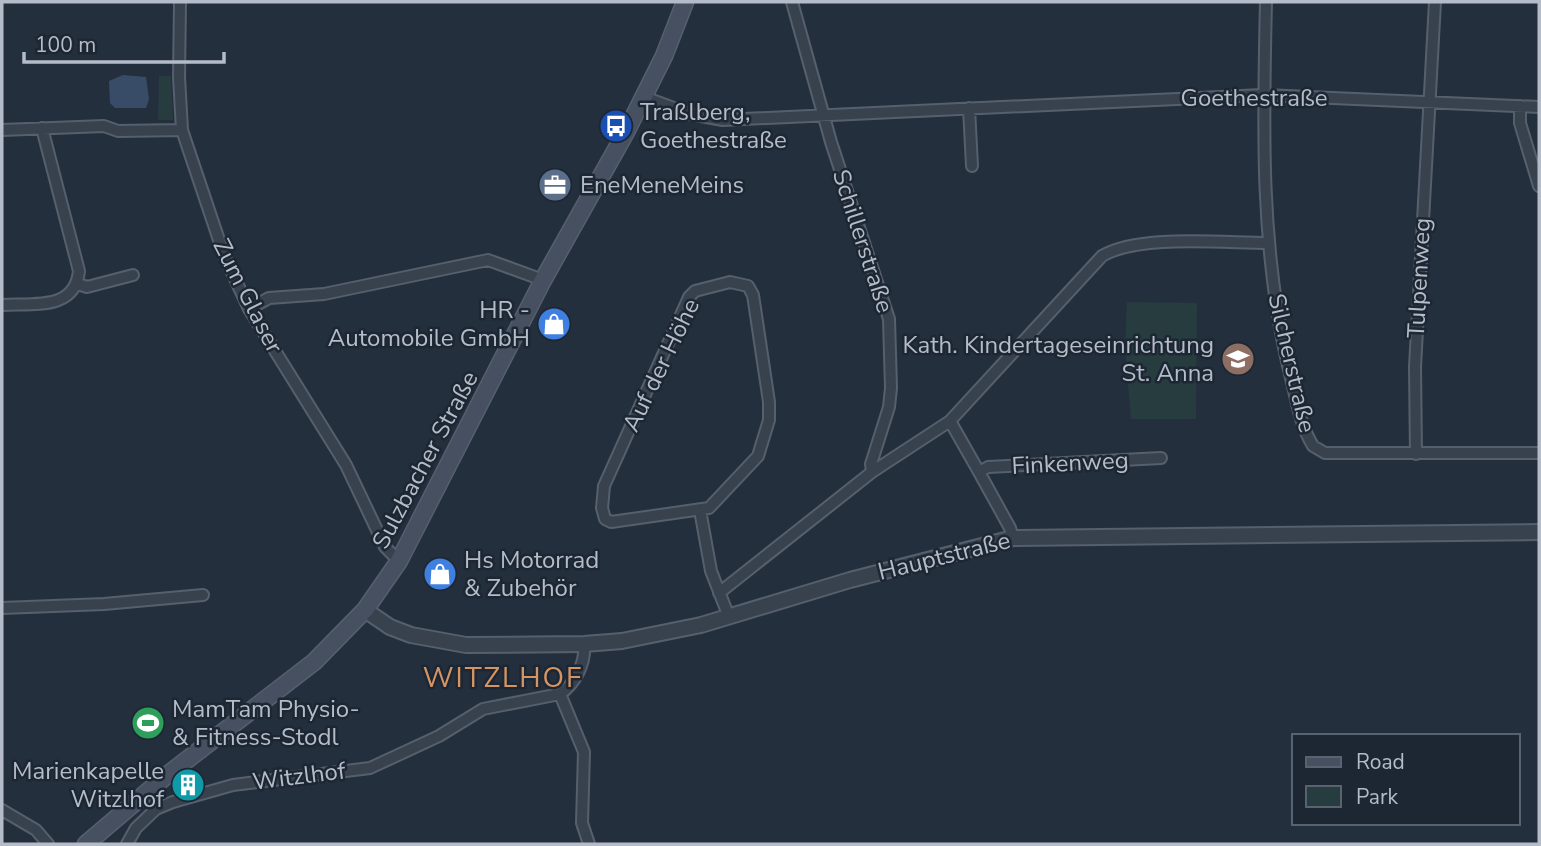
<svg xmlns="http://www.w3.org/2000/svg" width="1541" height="846" viewBox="0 0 1541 846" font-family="'Nunito Sans',sans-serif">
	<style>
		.green { fill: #263c3f }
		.water { fill: #394c67 }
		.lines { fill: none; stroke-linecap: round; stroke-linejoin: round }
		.minor-casing { stroke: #565f6c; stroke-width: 14 }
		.tertiary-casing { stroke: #565f6c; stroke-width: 18 }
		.secondary-casing { stroke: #565f6c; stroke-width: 19 }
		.minor { stroke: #38414e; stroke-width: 10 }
		.tertiary { stroke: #38414e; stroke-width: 14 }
		.secondary { stroke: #465061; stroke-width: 16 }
		.labels { text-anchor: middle; stroke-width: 5; stroke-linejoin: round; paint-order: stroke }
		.street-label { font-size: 24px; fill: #b4bcc9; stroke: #1d2633 }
		.poi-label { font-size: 24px; fill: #b4bcc9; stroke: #1d2633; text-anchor: start }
		.quarter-label { font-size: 28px; letter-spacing: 2px; fill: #d59563; stroke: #1d2633 }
	</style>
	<rect width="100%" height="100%" fill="#242f3e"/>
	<path class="green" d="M159,76H171L173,120H158Z
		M1127,302L1197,303L1196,419H1131L1125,348Z"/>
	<path class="water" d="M123,75L146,77L149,99L146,108H115L110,103L109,81Z"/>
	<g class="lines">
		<defs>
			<path id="minor" d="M180,2L179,77L182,130L224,255L249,309L346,465L385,547L399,561
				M792,2L831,142L889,319L891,388L889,407L871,464L872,472
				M1266,2C1263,125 1260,249 1289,370C1296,396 1299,423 1313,446L1325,453H1539
				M644,97L690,114L723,120L1263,95L1539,107
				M1520,106V123L1539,186
				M969,108L972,166
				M2,130L104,126L118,131L182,130
				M730,282L748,286L753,295L769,402V420L758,456L709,508L611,522L605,519L602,508L604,486L689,297L695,291Z
				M78,284L87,287L133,275
				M2,305C33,303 75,311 79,271L42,128
				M249,309L269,298L324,294L488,260L543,280
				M950,421L979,472L988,467L1161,458
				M1416,454L1415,367L1435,2
				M979,472L1010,528L1013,538
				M700,510L711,571L729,617
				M719,593L872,472L950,421L1102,256C1139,234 1223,243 1268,243
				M2,608L104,604L203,595
				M560,694L584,752L582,823L589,844
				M2,810L36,830L48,844
				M127,844L136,828L156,809L173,802L233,785L370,768L439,736L483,709L560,694C575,684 586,663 584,644"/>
			<path id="tertiary" d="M365,610L390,627L411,635L466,645L584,644L622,641L701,625L850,580L1013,538L1539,532"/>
			<path id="secondary" d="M86,844L166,776L314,662L365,610L399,561L543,280L626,132L664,56L685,2"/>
		</defs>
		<use href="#minor" class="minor-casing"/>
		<use href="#tertiary" class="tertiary-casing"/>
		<use href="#secondary" class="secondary-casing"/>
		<use href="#minor" class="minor"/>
		<use href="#tertiary" class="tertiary"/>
		<use href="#secondary" class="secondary"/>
	</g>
	<defs>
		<symbol id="bus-disc" viewBox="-11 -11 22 22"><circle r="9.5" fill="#1a4fb4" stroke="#1d2633"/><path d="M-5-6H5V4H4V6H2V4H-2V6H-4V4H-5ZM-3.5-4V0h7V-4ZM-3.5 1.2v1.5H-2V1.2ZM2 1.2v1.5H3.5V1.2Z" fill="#fff"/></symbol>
		<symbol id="office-disc" viewBox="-11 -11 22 22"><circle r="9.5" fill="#5c6f8a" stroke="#1d2633"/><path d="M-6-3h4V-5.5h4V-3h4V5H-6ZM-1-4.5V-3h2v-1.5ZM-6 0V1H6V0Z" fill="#fff"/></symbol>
		<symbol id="shop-disc" viewBox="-11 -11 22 22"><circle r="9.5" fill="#3f7fe0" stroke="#1d2633"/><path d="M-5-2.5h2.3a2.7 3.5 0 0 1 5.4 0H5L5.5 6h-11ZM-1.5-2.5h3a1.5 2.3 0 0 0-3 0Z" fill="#fff"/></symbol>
		<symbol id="school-disc" viewBox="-11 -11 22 22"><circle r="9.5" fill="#8d6e63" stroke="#1d2633"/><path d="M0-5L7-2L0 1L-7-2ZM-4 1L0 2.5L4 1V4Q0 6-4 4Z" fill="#fff"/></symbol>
		<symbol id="stadium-disc" viewBox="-11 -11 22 22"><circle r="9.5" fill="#2e9e5b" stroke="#1d2633"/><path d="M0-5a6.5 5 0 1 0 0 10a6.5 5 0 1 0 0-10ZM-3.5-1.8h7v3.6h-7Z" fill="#fff"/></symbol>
		<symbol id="building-disc" viewBox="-11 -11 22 22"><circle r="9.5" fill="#0f9aa8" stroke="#1d2633"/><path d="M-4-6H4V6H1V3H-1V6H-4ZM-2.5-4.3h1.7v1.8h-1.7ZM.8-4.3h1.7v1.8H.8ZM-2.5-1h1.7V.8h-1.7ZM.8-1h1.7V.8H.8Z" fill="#fff"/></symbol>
	</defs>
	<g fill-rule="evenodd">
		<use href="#bus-disc" x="597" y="107" width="38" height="38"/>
		<use href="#office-disc" x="536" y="166" width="38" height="38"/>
		<use href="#shop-disc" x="535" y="305" width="38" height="38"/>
		<use href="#school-disc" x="1219" y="340" width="38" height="38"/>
		<use href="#shop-disc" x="421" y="555" width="38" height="38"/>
		<use href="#stadium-disc" x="129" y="704" width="38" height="38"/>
		<use href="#building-disc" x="169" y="766" width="38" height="38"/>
	</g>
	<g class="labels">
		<g class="street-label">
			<text x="1254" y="106">Goethestraße</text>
			<text transform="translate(863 241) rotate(72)" y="8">Schillerstraße</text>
			<text transform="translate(1419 278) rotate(-87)" y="8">Tulpenweg</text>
			<text transform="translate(248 296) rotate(63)" y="8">Zum Glaser</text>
			<text transform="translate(1292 363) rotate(77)" y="8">Silcherstraße</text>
			<text transform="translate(661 365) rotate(-64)" y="8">Auf der Höhe</text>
			<text transform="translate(425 460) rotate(-62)" y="8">Sulzbacher Straße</text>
			<text transform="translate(1070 463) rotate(-3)" y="8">Finkenweg</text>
			<text transform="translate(944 556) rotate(-14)" y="8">Hauptstraße</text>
			<text transform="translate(299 776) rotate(-7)" y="8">Witzlhof</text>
		</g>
		<g class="poi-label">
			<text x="640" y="120">Traßlberg,<tspan x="640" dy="28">Goethestraße</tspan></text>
			<text x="580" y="193">EneMeneMeins</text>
			<text x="530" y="318" text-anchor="end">HR -<tspan x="530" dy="28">Automobile GmbH</tspan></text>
			<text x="1214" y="353" text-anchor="end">Kath. Kindertageseinrichtung<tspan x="1214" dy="28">St. Anna</tspan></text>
			<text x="464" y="568">Hs Motorrad<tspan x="464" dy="28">&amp; Zubehör</tspan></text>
			<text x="172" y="717">MamTam Physio-<tspan x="172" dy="28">&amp; Fitness-Stodl</tspan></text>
			<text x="164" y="779" text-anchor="end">Marienkapelle<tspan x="164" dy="28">Witzlhof</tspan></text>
		</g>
		<g class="quarter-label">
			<text x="503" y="687">WITZLHOF</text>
		</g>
	</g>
	<rect width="1541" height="846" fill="none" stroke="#b4bcc9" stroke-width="7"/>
	<rect x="1292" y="734" width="228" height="91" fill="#1d2633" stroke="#59626f" stroke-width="2"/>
	<rect x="1306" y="757" width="35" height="10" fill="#465061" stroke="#59626f" stroke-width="2"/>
	<text x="1356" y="769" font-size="21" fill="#b4bcc9">Road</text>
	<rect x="1306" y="786" width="35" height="21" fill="#263c3f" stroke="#59626f" stroke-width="2"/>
	<text x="1356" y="804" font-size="21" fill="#b4bcc9">Park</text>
	<path d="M24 52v10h200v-10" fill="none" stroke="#b4bcc9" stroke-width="3.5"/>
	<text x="35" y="52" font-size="21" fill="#b4bcc9" stroke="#1d2633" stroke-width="5" paint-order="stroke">100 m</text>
</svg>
